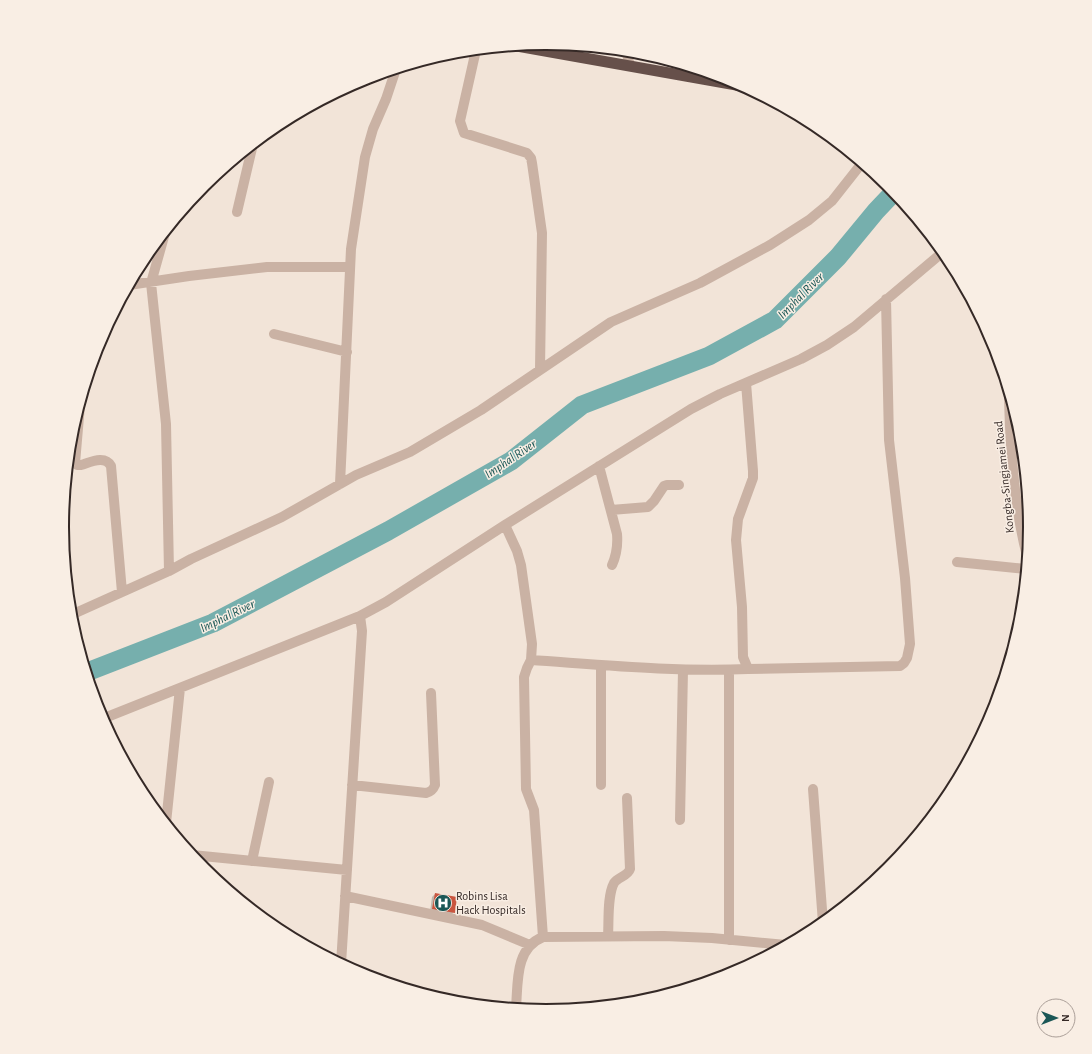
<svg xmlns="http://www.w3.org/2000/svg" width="1092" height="1054" viewBox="0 0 1092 1054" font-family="'Alegreya Sans',sans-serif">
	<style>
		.shadow { fill: #0003 }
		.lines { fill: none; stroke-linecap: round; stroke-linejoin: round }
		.river { stroke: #76afad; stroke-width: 19 }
		.building { fill: #c9553f }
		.minor { stroke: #cab2a4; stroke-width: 10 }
		.tertiary { stroke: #cab2a4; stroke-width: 10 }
		.trunk { stroke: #66504a; stroke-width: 11 }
		.labels { text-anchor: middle; stroke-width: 3; stroke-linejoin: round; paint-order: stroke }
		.street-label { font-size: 12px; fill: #352926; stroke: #f9eee4 }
		.poi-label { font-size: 12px; fill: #352926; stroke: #f9eee4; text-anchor: start }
		.water-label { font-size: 13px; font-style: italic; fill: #1b5756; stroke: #f9eee4 }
		.rim { fill: none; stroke: #352926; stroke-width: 2 }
	</style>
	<rect width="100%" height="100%" fill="#f2e4d8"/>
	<path class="shadow" d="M435,894L454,912L451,915L430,912L432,897Z"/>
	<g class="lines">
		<path class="river" d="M87,672L213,623L388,531L511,461L582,405L709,356L775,320L838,257L876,211L894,192"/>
	</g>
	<path class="building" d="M435,893L457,897L455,913L432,909Z"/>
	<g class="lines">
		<path class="minor" d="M476,50L460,121L464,133L527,153L531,158L532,163L542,233L540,370
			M626,51L630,65
			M237,212L253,144
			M165,233L151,283L166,424L169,571
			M129,285L189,276L267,267H350
			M274,334L347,352
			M746,383L753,471V478L738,519L736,540L742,607L743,657L748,669L900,666L904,663L907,658L910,644L905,578L889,440L886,299
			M80,405L75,463L77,465H81C91,462 105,455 111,466L122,592
			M599,466L617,534C618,546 617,554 612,565
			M340,484L351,249L365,157L373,129L386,99L396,69
			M1018,505L1028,506
			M611,510L648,507L654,501L664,486L667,485H679
			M505,525L517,551L521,565L532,644L531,660L527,668L524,677L526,789L534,810L543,937
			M957,562L1026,569
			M71,615L169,571L191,559L282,517L356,475L410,452L481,410L611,322L700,283L770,245L809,220L832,201L862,163
			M531,660C604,665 675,672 748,669
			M601,665V785
			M729,670V940
			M102,719L360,616L386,602L505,525L691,409L720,394L801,359L827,345L854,327L943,252
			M352,785L426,793C431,792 433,790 435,785L431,693
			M813,789L823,923
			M680,820L683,670
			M166,823L180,688
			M192,855L347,870
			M252,861L269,782
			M345,896L482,925L530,945
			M608,936C609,922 607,896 614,883C618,877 628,876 630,869L627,798
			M341,964L362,631L360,616
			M516,1008C518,982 515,948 543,937L664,936L712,938L786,945"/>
		<path class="tertiary" d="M1009,395C1010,447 1014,506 1027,556"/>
		<path class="trunk" d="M517,46L742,86"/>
	</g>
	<defs>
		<symbol id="hospital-disc" viewBox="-11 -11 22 22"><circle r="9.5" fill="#1b5756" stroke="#f9eee4"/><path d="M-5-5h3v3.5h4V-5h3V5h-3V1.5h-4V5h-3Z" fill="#fff"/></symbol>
	</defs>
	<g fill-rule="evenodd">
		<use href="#hospital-disc" x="433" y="893" width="20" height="20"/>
	</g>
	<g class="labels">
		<g class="street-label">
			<text transform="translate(1004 477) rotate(-96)" y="4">Kongba-Singjamei Road</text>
		</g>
		<g class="poi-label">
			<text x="456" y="900">Robins Lisa<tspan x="456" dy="14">Hack Hospitals</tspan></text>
		</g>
		<g class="water-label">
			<text transform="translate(800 295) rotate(-45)" y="5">Imphal River</text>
			<text transform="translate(510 458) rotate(-34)" y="5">Imphal River</text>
			<text transform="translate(227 615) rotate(-26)" y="5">Imphal River</text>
		</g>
	</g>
	<path d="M0 0H1092V1054H0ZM69 527a477 477 0 1 1 954 0a477 477 0 1 1-954 0Z" fill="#f9eee4" fill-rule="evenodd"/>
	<path class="rim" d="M69 527a477 477 0 1 1 954 0a477 477 0 1 1-954 0Z"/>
	<g transform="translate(1056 1018) rotate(90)"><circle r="19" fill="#f9eee4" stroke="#ab9f98"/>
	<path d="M0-3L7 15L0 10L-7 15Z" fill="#1b5756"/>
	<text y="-6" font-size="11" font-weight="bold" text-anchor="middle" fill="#352926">N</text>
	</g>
</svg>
